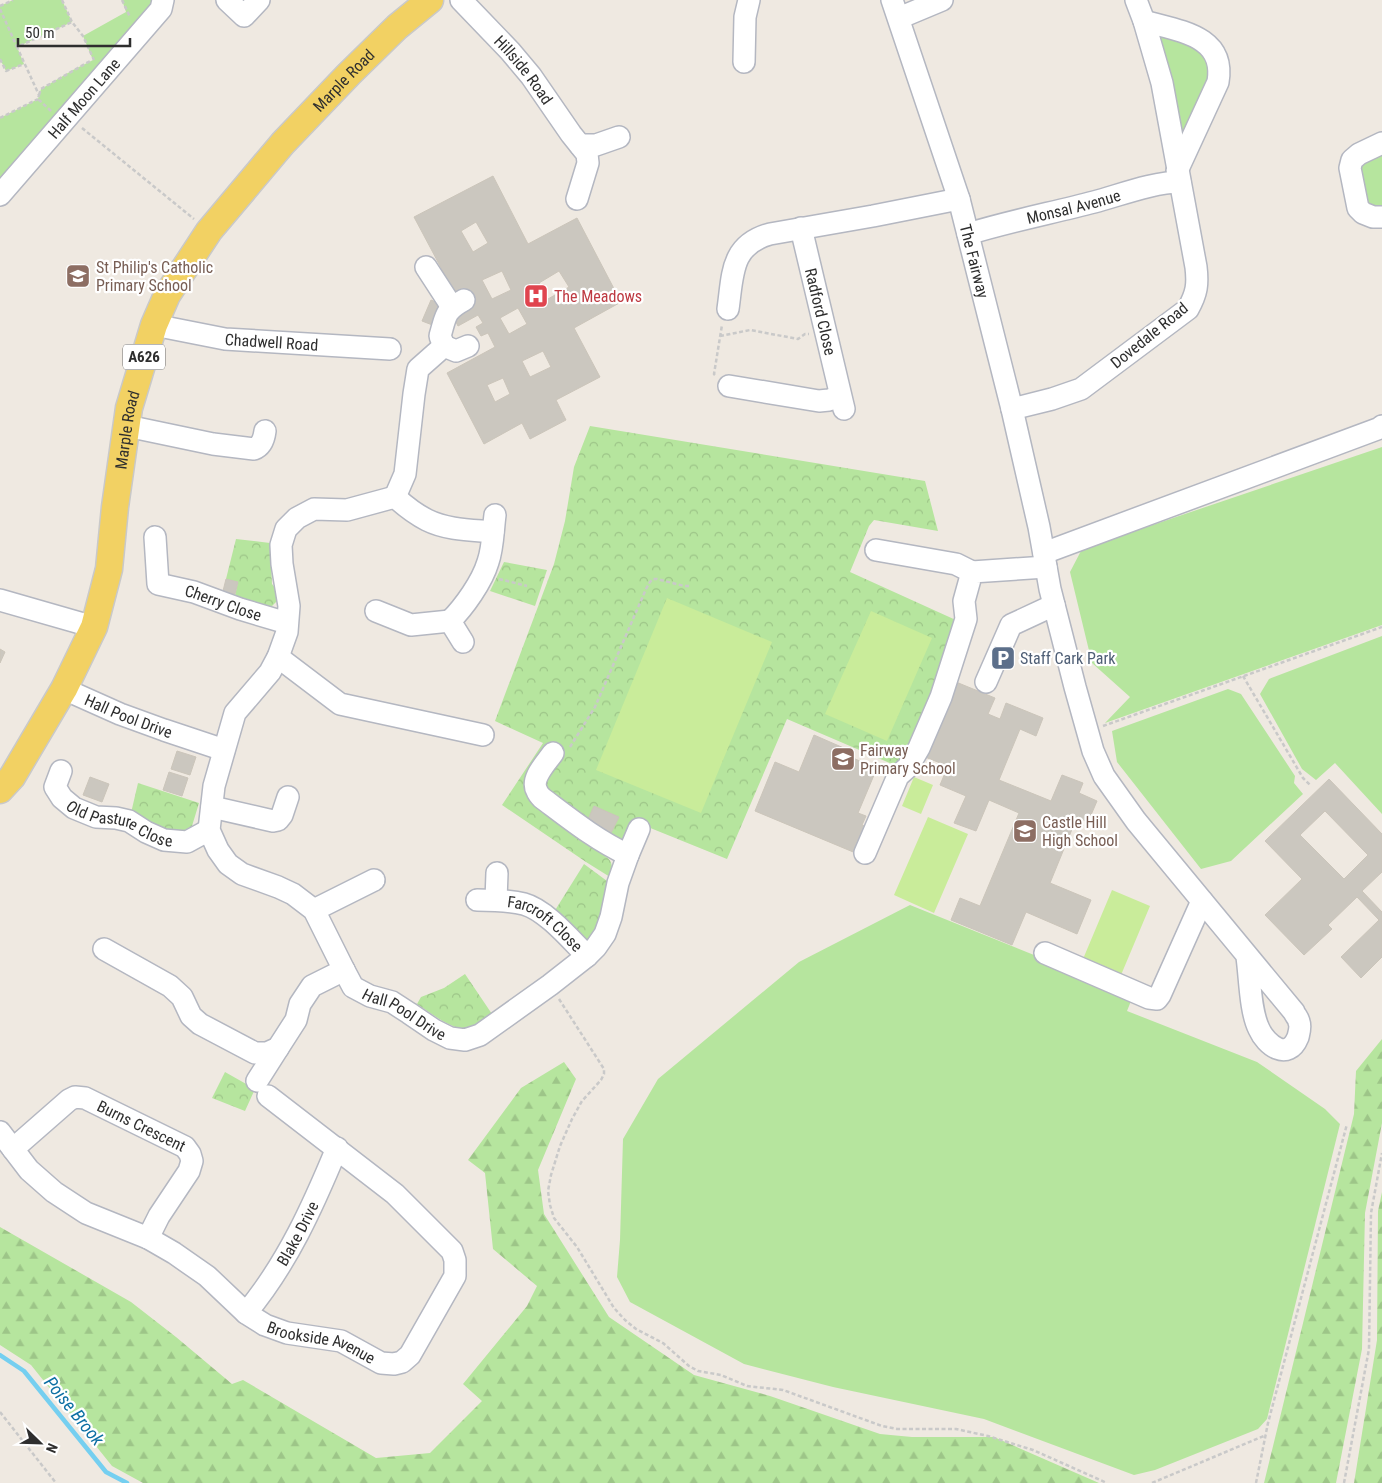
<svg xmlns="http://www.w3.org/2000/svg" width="1382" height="1483" viewBox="0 0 1382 1483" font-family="'Roboto Condensed',sans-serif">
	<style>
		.grass { fill: #b6e59e }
		.forest { fill: url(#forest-firs) }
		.park { fill: url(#park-crowns) }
		.pitch { fill: #c9ec9a }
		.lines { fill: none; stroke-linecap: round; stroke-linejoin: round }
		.stream { stroke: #75cff0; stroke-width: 4.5 }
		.building { fill: #cbc7bf; stroke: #cbc5ba; fill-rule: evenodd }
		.minor-casing { stroke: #b4b7c1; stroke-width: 24 }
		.major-casing { stroke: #c9c9c9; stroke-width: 29 }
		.path { stroke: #c9c9c9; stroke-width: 2.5; stroke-dasharray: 4 2.5; stroke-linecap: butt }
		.minor { stroke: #fff; stroke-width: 21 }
		.major { stroke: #f2d163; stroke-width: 26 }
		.labels { text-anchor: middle; stroke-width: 4.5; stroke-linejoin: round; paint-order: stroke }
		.shield { fill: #fff; stroke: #6d6d6d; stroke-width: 1 }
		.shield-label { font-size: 15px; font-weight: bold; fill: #2e2e2e }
		.street-label { font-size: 16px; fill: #2e2e2e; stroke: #fff }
		.education-label { font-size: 16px; fill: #785e54; stroke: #fff; text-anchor: start }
		.health-label { font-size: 16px; fill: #be3a42; stroke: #fff; text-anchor: start }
		.service-label { font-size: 16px; fill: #4e5e75; stroke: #fff; text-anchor: start }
		.water-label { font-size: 18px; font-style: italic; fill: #0d6fa3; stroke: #fff }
	</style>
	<defs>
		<pattern id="forest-firs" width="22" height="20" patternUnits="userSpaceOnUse" patternTransform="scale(1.25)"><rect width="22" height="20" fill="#b6e59e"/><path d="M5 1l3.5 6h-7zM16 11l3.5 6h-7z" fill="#9dc588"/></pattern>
		<pattern id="park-crowns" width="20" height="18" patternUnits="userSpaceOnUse" patternTransform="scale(1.25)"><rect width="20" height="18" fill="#b6e59e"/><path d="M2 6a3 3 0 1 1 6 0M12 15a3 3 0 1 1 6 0" fill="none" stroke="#9dc588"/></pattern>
	</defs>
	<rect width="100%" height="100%" fill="#efe9e1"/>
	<path class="grass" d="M13,0H62L72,22L17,47L24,64L6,71L0,59V6Z
		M122,0H163L0,195V118L38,99L41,89L73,70L93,60L83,36L126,12Z
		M1165,31L1192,39L1213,64L1187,140L1177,136L1157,44Z
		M1382,143V217L1363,213L1352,160Z
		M1382,447V625L1105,723L1130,697L1092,663L1070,572L1082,549Z
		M1382,636V814L1335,763L1316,780L1302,769L1260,694L1269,679Z
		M1228,689L1241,694L1295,776L1294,783L1303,794L1231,861L1201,869L1117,762L1112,731Z
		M910,905L1034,955L1059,971L1131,1001L1127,1011L1257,1062L1325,1109L1340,1124L1267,1419L1258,1429L1155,1470L1134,1475L984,1419L833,1387L744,1364L630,1302L617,1277L620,1240L623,1139L658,1079L799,962Z"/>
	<path class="forest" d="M1382,1039V1123L1365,1213L1362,1349L1336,1483H1264L1354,1114L1356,1071Z
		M564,1062L576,1079L538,1170L544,1214L609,1317L694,1375L770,1396L880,1434L912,1437H994L1099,1483H143L112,1466L31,1365L0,1345V1227L131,1302L176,1337L232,1384L243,1380L376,1458L430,1453L482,1401L463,1384L527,1306L537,1286L493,1249L485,1173L468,1160L521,1088Z
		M1382,1192V1483H1354L1377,1340L1378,1211Z"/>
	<path class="park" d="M590,426L925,481L938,531L874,520L869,526L850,572L958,621L936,697L897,764H892L787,719L727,859L633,821L623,841L613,837L605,856C613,861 613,867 610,877L586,862L502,805L543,743L495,721L554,564L565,521L574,467Z
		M236,539L270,543L272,584L276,589L277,601L271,607L263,608L234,600L238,582L226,579Z
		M504,562L547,570L535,606L490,591Z
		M138,783L199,803L192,826L181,832H169L131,813Z
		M584,864L607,881L601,920L592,939L586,941L554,912Z
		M465,974L492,1014C487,1018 480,1025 473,1028C456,1034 431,1013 417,1004L421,997L444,988Z
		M225,1072L255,1089L245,1111L212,1098Z"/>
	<path class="pitch" d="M667,598L772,642L701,813L596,770Z
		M871,611L932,638L887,741L825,714Z
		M914,777L933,785L921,814L902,806Z
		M928,817L968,834L934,913L894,895Z
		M1112,890L1150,906L1121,975L1083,959Z"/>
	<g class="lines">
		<path class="stream" d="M0,1355L24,1371L106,1472L127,1483"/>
	</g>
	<path class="building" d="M493,176L528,244L577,218L621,302L574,328L600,377L556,400L566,420L530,439L522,423L484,444L447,373L495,347L488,333L481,336L476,327L483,323L478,315L458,326L453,316L473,306L464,289L455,294L414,217ZM476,222L488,243L473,252L461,231ZM502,271L511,290L492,299L482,280ZM559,271L569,287L548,299L539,283ZM518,308L527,324L509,334L500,318ZM543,351L551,367L530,377L522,361ZM503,378L510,394L495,402L487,385Z
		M431,300L443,305L435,326L422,321Z
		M226,579L238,582L235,594L223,591Z
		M0,649L5,652L0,663Z
		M956,682L995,698L988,714L1000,719L1006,703L1043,718L1036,736L1020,729L999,780L1051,801L1062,775L1083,783L1079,793L1097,801L1088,822L1077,817L1050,883L1091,900L1077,934L1026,912L1012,945L951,920L960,898L980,906L1019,813L989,800L976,831L954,823L966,796L940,785L948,766L925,757Z
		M814,735L846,749L843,754L877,768L858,813L866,816L862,825L869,828L858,854L755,811L775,762L799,772Z
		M177,751L196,757L190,775L171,769Z
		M169,772L188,778L182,796L163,790Z
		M90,777L109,784L102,802L83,795Z
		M1329,779L1382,834V872L1362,891L1382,912V957L1361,978L1341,957L1379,920L1357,897L1328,925L1332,929L1304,955L1265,915L1302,879L1265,841ZM1325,811L1368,855L1344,879L1300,835Z
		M594,806L619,817L609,837L585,826Z"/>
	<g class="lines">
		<defs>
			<g id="minor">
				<path d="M227,0L244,16L259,0"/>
				<path id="s1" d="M461,0L510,51L531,76L571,134L587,154L588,163L577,199"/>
				<path id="s2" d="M892,0L959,199L1012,409L1039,527L1050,589L1075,687L1093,751L1104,776L1136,821L1294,1012C1295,1015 1299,1019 1299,1022C1301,1027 1299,1033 1298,1037C1288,1062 1266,1045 1259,1029C1250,1011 1250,978 1247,957"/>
				<path d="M899,18L942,0"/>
				<path d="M1144,21C1178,31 1226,35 1218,82L1177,171"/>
				<path d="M744,62L745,17L749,0"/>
				<path d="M1382,143L1359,154L1352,160L1350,168L1358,208L1363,213L1373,217H1382"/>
				<path d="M580,145H596L619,137"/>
				<path id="s3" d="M0,195L161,9L163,0"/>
				<path id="s4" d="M801,228L844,409"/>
				<path id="s5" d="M968,234C1010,221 1052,213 1094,202C1120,195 1154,182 1180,182"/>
				<path d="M426,267L452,307"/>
				<path d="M728,309C733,275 730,245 770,234L873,216L959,199"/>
				<path id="s6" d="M154,325L225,339L390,349"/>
				<path d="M444,346L440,336C446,316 444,311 464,300"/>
				<path d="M729,386L819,401L829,400L840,396"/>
				<path d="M1012,409L1052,399L1081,389L1188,309C1197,293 1198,284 1196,267L1162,83L1144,21L1136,0"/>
				<path d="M127,426L213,444L254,449C262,446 264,439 265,431"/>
				<path d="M395,497L405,474L414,394L418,369L444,346L456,351L468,346"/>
				<path id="s7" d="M493,532C471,530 447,530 427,520C415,514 405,506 395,497L347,510L314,509L297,518L286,529L281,545L282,564L289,606L287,632L278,657L270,672L235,713L214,786L209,830L218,850L228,864L242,874L278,887L293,894L314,910L344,970L353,987L370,996L392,1002L409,1013L434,1030L450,1038L465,1040L480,1035L550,985L587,956L596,947L605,934L611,917L618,883L628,855L639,829"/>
				<path id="s8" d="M155,537L158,584L194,592L240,609L287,623"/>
				<path d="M876,550L956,564L972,572"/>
				<path d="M1044,553L1380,428L1382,426"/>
				<path d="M0,600L94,627"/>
				<path d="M376,611L411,625L450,621"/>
				<path d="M463,642L450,621C464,607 482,582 488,562C493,548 493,530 495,515"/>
				<path d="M278,657L340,704L483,735"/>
				<path d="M986,682L1011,625L1054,605"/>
				<path id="s9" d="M64,689L120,714L164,730L224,750"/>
				<path d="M553,753C546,763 530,779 537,791C538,794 540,796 542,798C570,819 596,840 628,855"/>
				<path id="s10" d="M61,771L55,787L62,798L74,808L96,817L116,818L129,821L146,832L164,840L187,842L209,830"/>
				<path d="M212,807L273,821L278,820L282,815L288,797"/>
				<path d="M865,853L898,776L908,767L919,748L941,697L966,619L964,601L972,572L1046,567"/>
				<path id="s11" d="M477,900C492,900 508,900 524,904C546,910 571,940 587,956"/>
				<path d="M496,900L497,873"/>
				<path d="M314,910L374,880"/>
				<path d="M104,949L170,986L182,997L191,1016L200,1024L255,1053H267L278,1048L296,1020L300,1004L312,986L344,970"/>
				<path d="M1045,953L1149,998L1157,999L1160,995L1202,901"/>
				<path d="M257,1081L278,1048"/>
				<path id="s12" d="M0,1132L29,1170L54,1192L86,1213L148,1238L174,1253L207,1276L246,1313L265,1325L287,1333L341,1341L381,1363L394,1364L402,1362L410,1355L455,1276V1260L452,1251L395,1194L268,1096"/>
				<path id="s13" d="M13,1149L69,1100L75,1097L85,1098L185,1147L190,1154L192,1161L189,1171L159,1216L148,1238"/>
				<path id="s14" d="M246,1313C287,1264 313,1206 337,1148"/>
			</g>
			<g id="major">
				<path id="s15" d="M0,790L12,777L64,689L94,627L109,569L115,507L129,408L154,325L167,295L209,231L283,143L349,74L397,27L430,0"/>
			</g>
		</defs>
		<use href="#minor" class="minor-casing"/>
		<use href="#major" class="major-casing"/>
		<path class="path" d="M62,0L72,22L83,36L94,60
			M122,0L130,17
			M0,6L13,0
			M0,9L17,47
			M0,59L6,71L24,64
			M39,95L41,89L92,60
			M51,111L38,99L39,95L17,47L72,22
			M0,118L38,99
			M82,128L194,219
			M720,336L750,330L798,339L805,334H809
			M715,375L714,374L722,325
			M499,579L527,586
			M1243,676L1303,778L1311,786
			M1103,726L1382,627
			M570,747L595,707L646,589L650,582L653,579H657L684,586H689
			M559,999L604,1069V1074L601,1080L582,1101L572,1119L560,1146L551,1175L548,1191L550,1205L554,1218L577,1247L614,1308L625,1320L636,1329L663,1343L689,1366L698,1371L721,1375L747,1386L783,1390L882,1426L897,1429H956L988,1436L1033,1450L1107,1483
			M0,1412L56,1483
			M1152,1483L1266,1435
			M1256,1483L1268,1423L1347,1124
			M1344,1483L1369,1349L1371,1213L1382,1153"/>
		<use href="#minor" class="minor"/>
		<use href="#major" class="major"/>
	</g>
	<defs>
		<symbol id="school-square" viewBox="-11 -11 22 22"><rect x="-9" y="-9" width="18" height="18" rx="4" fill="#8d6e63" stroke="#fff"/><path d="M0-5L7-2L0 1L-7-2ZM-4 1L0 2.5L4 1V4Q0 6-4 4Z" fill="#fff"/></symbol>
		<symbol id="hospital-square" viewBox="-11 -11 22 22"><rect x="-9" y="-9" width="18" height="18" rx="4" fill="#e0444e" stroke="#fff"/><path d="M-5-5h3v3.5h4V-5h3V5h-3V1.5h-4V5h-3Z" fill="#fff"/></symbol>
		<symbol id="parking-square" viewBox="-11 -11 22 22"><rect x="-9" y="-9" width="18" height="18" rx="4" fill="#5c6f8a" stroke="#fff"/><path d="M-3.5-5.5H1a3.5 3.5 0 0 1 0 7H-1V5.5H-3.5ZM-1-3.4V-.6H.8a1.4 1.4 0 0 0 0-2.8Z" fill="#fff"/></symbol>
	</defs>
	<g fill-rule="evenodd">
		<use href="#school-square" x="64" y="262" width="28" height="28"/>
		<use href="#hospital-square" x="522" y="282" width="28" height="28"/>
		<use href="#parking-square" x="989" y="644" width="28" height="28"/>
		<use href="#school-square" x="829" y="745" width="28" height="28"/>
		<use href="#school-square" x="1011" y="817" width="28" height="28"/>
	</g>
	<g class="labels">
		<rect class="shield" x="123" y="344.5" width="42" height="25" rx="4"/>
		<g class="shield-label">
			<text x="144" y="362">A626</text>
		</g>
		<g class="street-label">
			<text dy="6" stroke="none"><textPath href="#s1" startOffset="94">Hillside Road</textPath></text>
			<text dy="6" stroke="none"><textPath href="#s15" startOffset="809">Marple Road</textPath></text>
			<text dy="6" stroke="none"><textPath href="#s3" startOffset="128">Half Moon Lane</textPath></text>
			<text dy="6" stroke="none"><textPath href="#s5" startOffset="109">Monsal Avenue</textPath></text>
			<text dy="6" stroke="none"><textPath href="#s2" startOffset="274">The Fairway</textPath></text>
			<text dy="6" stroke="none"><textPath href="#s4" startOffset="86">Radford Close</textPath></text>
			<text transform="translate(1149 335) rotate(-39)" y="6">Dovedale Road</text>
			<text dy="6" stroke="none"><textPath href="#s6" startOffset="119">Chadwell Road</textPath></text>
			<text dy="6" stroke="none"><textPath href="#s15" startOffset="389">Marple Road</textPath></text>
			<text dy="6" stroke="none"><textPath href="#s8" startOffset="115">Cherry Close</textPath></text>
			<text dy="6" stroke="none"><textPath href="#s9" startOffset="70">Hall Pool Drive</textPath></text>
			<text dy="6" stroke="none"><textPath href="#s10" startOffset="95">Old Pasture Close</textPath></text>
			<text dy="6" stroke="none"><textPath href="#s11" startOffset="75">Farcroft Close</textPath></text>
			<text dy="6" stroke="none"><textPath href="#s7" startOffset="829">Hall Pool Drive</textPath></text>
			<text dy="6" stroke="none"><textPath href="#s13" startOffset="154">Burns Crescent</textPath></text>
			<text dy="6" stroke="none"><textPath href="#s14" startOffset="95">Blake Drive</textPath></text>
			<text dy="6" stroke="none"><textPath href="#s12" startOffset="392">Brookside Avenue</textPath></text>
		</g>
		<g class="education-label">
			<text x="96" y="273">St Philip's Catholic<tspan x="96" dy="18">Primary School</tspan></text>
			<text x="860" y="756">Fairway<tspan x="860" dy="18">Primary School</tspan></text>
			<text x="1042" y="828">Castle Hill<tspan x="1042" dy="18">High School</tspan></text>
		</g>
		<g class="health-label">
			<text x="554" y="302">The Meadows</text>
		</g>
		<g class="service-label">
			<text x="1020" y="664">Staff Cark Park</text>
		</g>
		<g class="water-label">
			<text transform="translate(74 1411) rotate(51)" y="6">Poise Brook</text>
		</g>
	</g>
	<g transform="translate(40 1443) rotate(113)" stroke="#ffffff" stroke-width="4" paint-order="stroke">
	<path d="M0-4L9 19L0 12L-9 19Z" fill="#2e2e2e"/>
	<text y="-8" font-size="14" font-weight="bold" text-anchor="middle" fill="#2e2e2e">N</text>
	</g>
	<path d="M18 38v8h112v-8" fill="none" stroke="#2e2e2e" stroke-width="2.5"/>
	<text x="25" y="38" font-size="15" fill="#2e2e2e" stroke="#ffffff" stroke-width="4" paint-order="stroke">50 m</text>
</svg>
